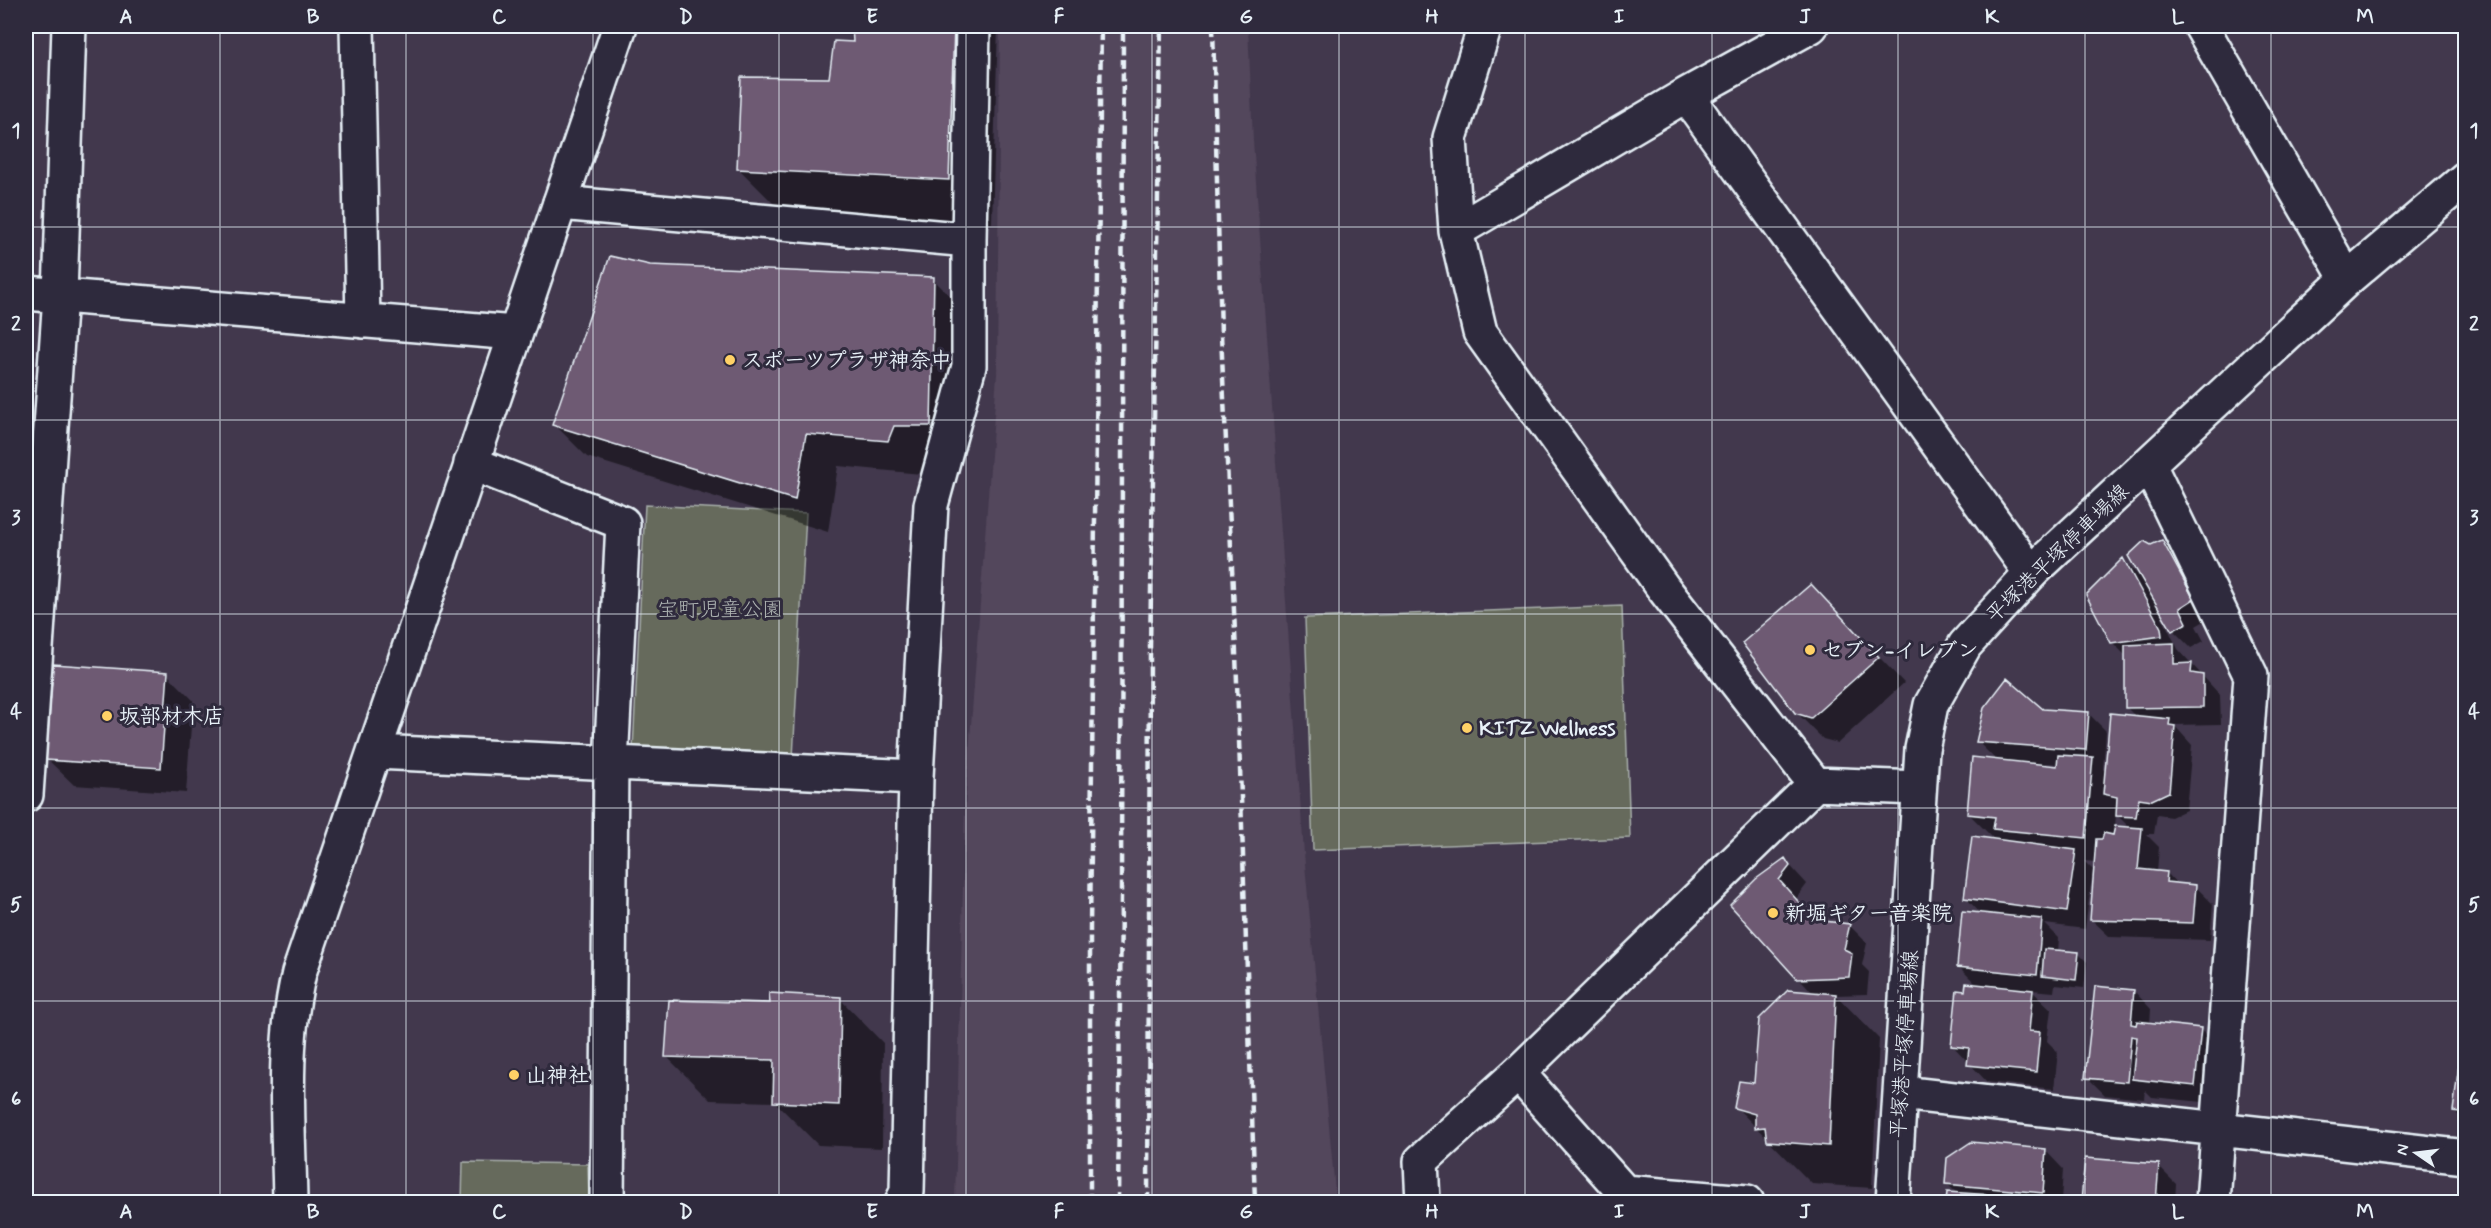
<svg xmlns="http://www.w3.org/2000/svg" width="2491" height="1228" viewBox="0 0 2491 1228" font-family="Mynerve,'Klee One',sans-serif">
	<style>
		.built { fill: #52465b }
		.green { fill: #666a5c; stroke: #a7aeaa; stroke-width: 1.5 }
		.shadow { fill: #0007; fill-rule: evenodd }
		.building { fill: #6e5a73; stroke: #e8f1f8; stroke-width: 1.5 }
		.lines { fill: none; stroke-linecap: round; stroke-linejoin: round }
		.street-casing { stroke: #e8f1f8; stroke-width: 38 }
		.secondary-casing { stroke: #e8f1f8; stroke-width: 38 }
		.street { stroke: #2f2a3d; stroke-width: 33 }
		.secondary { stroke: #2f2a3d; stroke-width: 33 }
		.rail { stroke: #e8f1f8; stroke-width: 4.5; stroke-dasharray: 9 4.5; stroke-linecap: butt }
		.grid { fill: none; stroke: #e8f1f8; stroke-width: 1.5; stroke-opacity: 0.55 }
		.poi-dot { fill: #ffd166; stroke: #2f2a3d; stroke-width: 2 }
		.labels { text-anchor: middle; stroke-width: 6; stroke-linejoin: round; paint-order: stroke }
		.poi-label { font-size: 21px; font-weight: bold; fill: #e8f1f8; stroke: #2f2a3d; text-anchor: start }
		.street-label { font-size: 21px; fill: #e8f1f8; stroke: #2f2a3d }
		.park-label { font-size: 21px; fill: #aeb4b2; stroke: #2f2a3d }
		.neatline { fill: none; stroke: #e8f1f8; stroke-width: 2 }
		.grid-label { font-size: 20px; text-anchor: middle; font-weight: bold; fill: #e8f1f8 }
	</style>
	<rect width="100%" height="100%" fill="#42384d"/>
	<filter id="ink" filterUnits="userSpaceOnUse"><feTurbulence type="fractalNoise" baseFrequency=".0167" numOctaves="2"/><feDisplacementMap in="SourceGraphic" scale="12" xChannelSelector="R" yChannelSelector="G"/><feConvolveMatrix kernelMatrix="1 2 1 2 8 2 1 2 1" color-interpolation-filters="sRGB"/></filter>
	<g filter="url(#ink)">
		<path class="built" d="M1000,26H1248L1253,140L1304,853L1336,1202H955L965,806L997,374Z"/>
		<path class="green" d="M645,505L806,513L793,758L633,750Z
			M1622,606L1630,838L1313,850L1305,618Z
			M463,1162L588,1164L589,1202H462Z"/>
		<path class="shadow" d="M854,26H998L992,223L782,212L739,169L831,79L854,43Z
			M650,267L933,279L966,312L964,458L927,459L921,474L838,466L828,532L587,457L554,424Z
			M2161,541L2179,559L2211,617L2196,626L2204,641L2191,648L2173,630L2164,616L2162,617L2178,649L2220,695L2221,724L2174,725L2192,745L2186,810L2171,817L2157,815L2154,834H2146L2159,847L2157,872L2167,873L2178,885L2195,886L2213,904L2210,940L2110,937L2092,920L2096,862L2084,861L2093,870L2085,929L2045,924L2059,938L2058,952L2079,954L2087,962L2084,988L2055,985L2054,992L2031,990L2051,1009L2047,1041L2058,1052L2054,1089L1987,1082L1953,1046L1978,986L1959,967L1982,915L1966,898L1996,841L1968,813L1997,761L1978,742L2042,710L2088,713L2106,731L2103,769L2106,772L2136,717L2127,708V657L2112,642L2123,560L2141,578L2151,546ZM2045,763L2059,764L2058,767L2045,766ZM2116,814L2130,828L2115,827Z
			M1836,612L1904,683L1838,743L1823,739L1796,712Z
			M167,674L193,700L186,793L74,785L47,759Z
			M1785,860L1807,884L1796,899L1817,922L1849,925L1867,943L1862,965L1869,972L1867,994L1836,995L1879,1039L1872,1188L1812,1184L1736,1107L1756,1084L1814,994L1732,905Z
			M2134,991L2151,1009L2150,1024L2201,1030L2219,1048L2213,1103L2152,1097L2145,1090L2144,1099L2105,1095L2087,1077Z
			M840,999L883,1043L882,1148L818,1145L775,1102L710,1100L666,1056L771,1004Z
			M2466,1066V1122L2454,1111Z
			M2046,1151L2063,1169L2061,1202H1948V1194H1958L1947,1184Z
			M2086,1160L2158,1166L2176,1184L2175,1202H2083Z"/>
		<path class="building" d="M852,26H954L949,180L737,169L741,77L829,78L834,41L853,42Z
			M610,256L650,265L934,277L931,426H894L888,441L806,434L795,500L552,425Z
			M2162,540L2194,599L2180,608L2187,623L2172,631L2128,556L2144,541L2151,545Z
			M2123,558L2161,628L2162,636L2111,643L2086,595Z
			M1811,584L1879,657L1811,718L1795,713L1742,643Z
			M2174,643V664L2192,663L2191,673L2203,675V707L2125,708V645Z
			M53,664L168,672L161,768L46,760Z
			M2007,678L2043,709L2089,712L2086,750L1976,742L1984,708Z
			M2110,713L2170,719L2169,725L2175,726L2169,792L2152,800L2139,798L2136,817L2116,816L2117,797L2103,794Z
			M2058,755L2093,757L2086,838L1993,829L1995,817L1967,814L1972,757L2057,766Z
			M2115,826L2142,828L2138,869L2167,872L2166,882L2196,885L2193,923L2090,920L2096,839H2102L2104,833L2113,835Z
			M1972,836L2076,850L2067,912L1964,898Z
			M1785,858L1790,866L1779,880L1815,920L1850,924L1844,949L1852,953L1849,977L1797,979L1730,905L1756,879Z
			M1962,911L2042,919L2037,975L1957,967Z
			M2044,949L2079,952L2076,980L2042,976Z
			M1966,983L2033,990L2029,1031L2040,1032L2036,1072L1967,1065L1969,1048L1951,1046L1957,990L1965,991Z
			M2095,986L2134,990L2131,1024L2136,1025L2137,1021L2201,1028L2195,1086L2132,1079L2137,1037L2131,1036L2127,1082L2085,1078Z
			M1788,990L1836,994L1829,1146L1767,1141L1765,1127L1755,1128V1114L1734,1108L1739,1081L1754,1083L1759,1019Z
			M769,993L841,997L839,1105L773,1102L774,1060L665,1057L669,1000L770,1003Z
			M2459,1064L2466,1065V1113L2453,1111Z
			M1971,1142L2046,1149L2043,1193L1945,1184L1947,1158Z
			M2085,1158L2159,1164L2156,1202H2081Z
			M1947,1192L2008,1196L2007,1202H1946Z"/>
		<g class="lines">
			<defs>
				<path id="street" d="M357,26L363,321
					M1485,26L1450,138L1456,231L1480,332L1664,589L1815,784
					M2201,26L2347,279
					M1686,95L2031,573
					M560,203L969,240
					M1456,231L1686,95L1811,26
					M26,293L515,333
					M471,463L623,523L611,764L607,1202
					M2149,465L2251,676L2213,1202
					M375,752L916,777
					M26,795L60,295L69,26
					M1518,1073L1624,1192L1747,1202
					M1901,1093L2466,1157
					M902,1202L907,1192L916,777L931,505L969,366V240L973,26
					M1423,1202L1421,1161L1518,1073L1815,784L1919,788"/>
				<path id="secondary" d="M290,1202C289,1127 281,1047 299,973L620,26
					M1893,1202L1922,749L1931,705L1965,645L2031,573L2347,279L2466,178"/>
			</defs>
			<use href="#street" class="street-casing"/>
			<use href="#secondary" class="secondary-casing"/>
			<use href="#street" class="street"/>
			<use href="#secondary" class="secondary"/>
			<path class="rail" d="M1213,26L1221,335L1236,653L1255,1202
				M1090,1202V928L1101,26
				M1118,1202L1121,897L1123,26
				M1148,1202L1150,647L1161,26"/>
		</g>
	</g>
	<path class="grid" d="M220,26V1202M406,26V1202M593,26V1202M779,26V1202M966,26V1202M1152,26V1202M1339,26V1202M1525,26V1202M1712,26V1202M1898,26V1202M2085,26V1202M2271,26V1202M26,227H2466M26,420H2466M26,614H2466M26,808H2466M26,1001H2466"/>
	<g class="poi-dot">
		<circle cx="730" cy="360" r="6"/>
		<circle cx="1810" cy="650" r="6"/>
		<circle cx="107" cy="716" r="6"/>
		<circle cx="1467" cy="728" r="6"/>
		<circle cx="1773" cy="913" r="6"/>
		<circle cx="514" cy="1075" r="6"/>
	</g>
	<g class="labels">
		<g class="poi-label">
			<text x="742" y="367">スポーツプラザ神奈中</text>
			<text x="1822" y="657">セブン-イレブン</text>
			<text x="119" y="723">坂部材木店</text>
			<text x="1479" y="735">KITZ Wellness</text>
			<text x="1785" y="920">新堀ギター音楽院</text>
			<text x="526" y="1082">山神社</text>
		</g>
		<g class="street-label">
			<text transform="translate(2057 553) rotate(-44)" y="7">平塚港平塚停車場線</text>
			<text transform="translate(1904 1044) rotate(-86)" y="7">平塚港平塚停車場線</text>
		</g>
		<g class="park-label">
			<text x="720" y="616">宝町児童公園</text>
		</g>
	</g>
	<rect width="2491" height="1228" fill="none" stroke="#2f2a3d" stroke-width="66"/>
	<g transform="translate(2416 1153) rotate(284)" stroke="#2f2a3d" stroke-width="4.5" paint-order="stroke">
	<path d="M0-4.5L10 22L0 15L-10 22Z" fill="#e8f1f8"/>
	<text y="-9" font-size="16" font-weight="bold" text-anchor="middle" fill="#e8f1f8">N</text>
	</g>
	<rect x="33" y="33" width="2425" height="1162" class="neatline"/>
	<g class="grid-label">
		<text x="126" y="23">A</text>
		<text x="313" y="23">B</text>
		<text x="499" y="23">C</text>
		<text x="686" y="23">D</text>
		<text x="872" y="23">E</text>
		<text x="1059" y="23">F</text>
		<text x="1246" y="23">G</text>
		<text x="1432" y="23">H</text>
		<text x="1619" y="23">I</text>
		<text x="1805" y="23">J</text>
		<text x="1992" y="23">K</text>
		<text x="2178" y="23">L</text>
		<text x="2365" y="23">M</text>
		<text x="16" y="137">1</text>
		<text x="2474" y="137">1</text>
		<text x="16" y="330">2</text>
		<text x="2474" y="330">2</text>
		<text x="16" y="524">3</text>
		<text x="2474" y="524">3</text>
		<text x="16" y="718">4</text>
		<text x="2474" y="718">4</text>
		<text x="16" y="911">5</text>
		<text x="2474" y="911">5</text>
		<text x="16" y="1105">6</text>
		<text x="2474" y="1105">6</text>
		<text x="126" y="1218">A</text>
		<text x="313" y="1218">B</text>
		<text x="499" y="1218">C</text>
		<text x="686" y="1218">D</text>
		<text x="872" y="1218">E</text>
		<text x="1059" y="1218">F</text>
		<text x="1246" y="1218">G</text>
		<text x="1432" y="1218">H</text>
		<text x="1619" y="1218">I</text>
		<text x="1805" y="1218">J</text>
		<text x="1992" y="1218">K</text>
		<text x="2178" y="1218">L</text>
		<text x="2365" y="1218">M</text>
	</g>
</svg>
